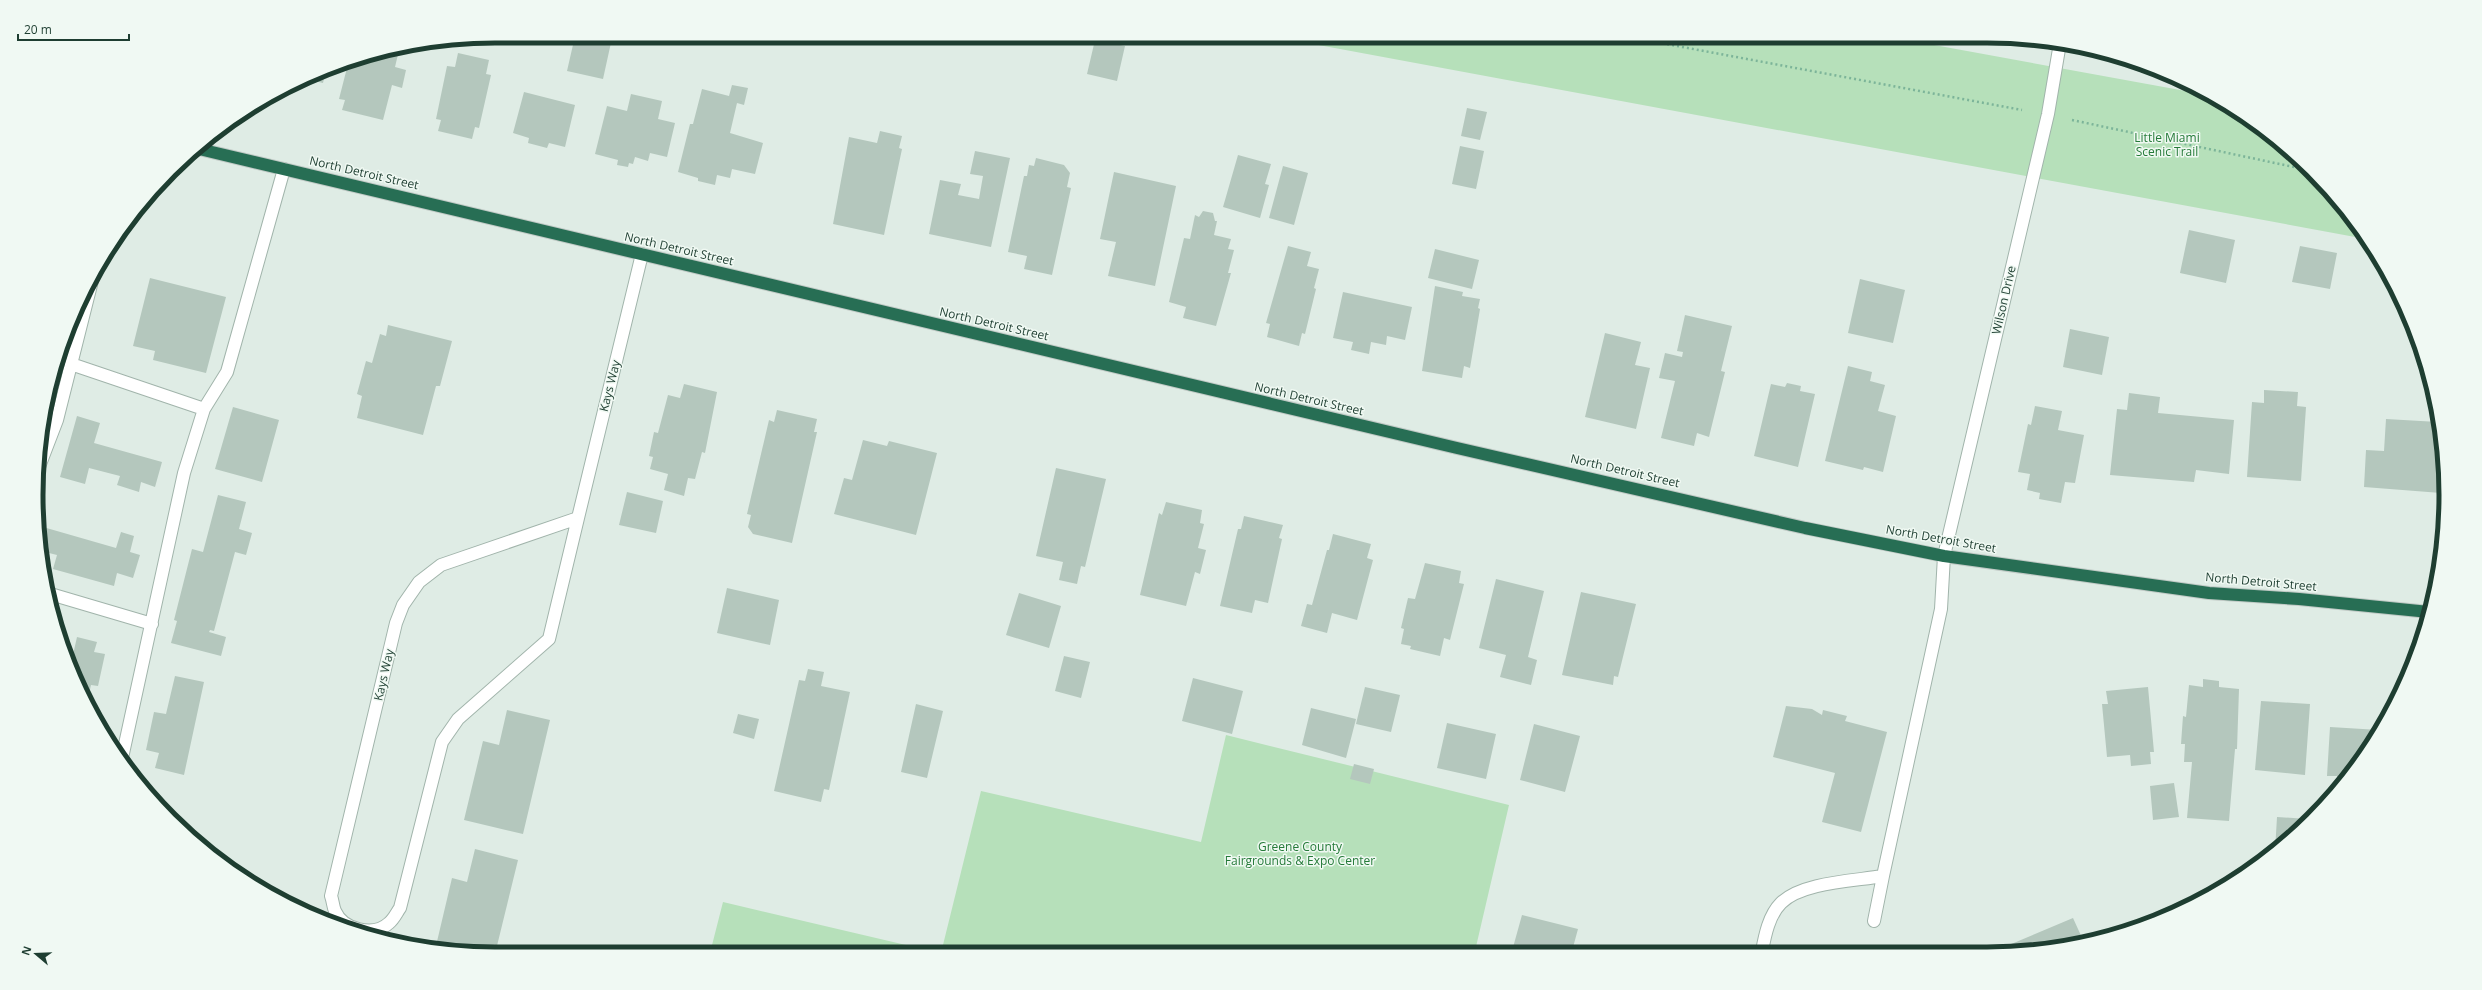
<svg xmlns="http://www.w3.org/2000/svg" width="2482" height="990" viewBox="0 0 2482 990" font-family="'Open Sans',sans-serif">
	<style>
		.green { fill: #b6e0ba }
		.building { fill: #b4c7bd }
		.lines { fill: none; stroke-linecap: round; stroke-linejoin: round }
		.minor-casing { stroke: #a1b4ab; stroke-width: 14 }
		.highway-casing { stroke: #c0c9c5; stroke-width: 14 }
		.path { stroke: #7cb499; stroke-width: 2.5; stroke-dasharray: 2 3; stroke-linecap: butt }
		.minor { stroke: #fff; stroke-width: 12 }
		.highway { stroke: #276e54; stroke-width: 12 }
		.labels { text-anchor: middle; stroke-width: 3; stroke-linejoin: round; paint-order: stroke }
		.park-label { font-size: 12px; fill: #247a38; stroke: #f0f9f3 }
		.street-label { font-size: 12px; fill: #1e3e31; stroke: #f0f9f3 }
		.rim { fill: none; stroke: #1e3e31; stroke-width: 5 }
	</style>
	<rect width="100%" height="100%" fill="#dfece5"/>
	<path class="green" d="M1270,36H1885L2213,96L2289,150L2351,215L2366,239Z
		M1226,735L1509,805L1475,951L941,953L981,791L1201,842Z
		M723,902L940,953H710Z"/>
	<path class="building" d="M575,36L612,38L603,79L567,71Z
		M1095,40L1125,46L1117,81L1087,74Z
		M400,46L395,67L406,70L402,88L392,85L383,120L342,110L345,100L339,99L349,60Z
		M458,53L489,60L486,74L491,75L479,128L475,127L472,139L438,131L441,120L436,119L447,66L455,67Z
		M326,70L323,83L306,79Z
		M732,85L748,88L744,105L737,103L730,133L763,143L755,174L732,169L730,178L717,175L715,185L698,181V178L678,172L690,124H693L702,89L729,96Z
		M524,92L575,105L565,147L549,143L547,148L528,143L529,138L513,133Z
		M631,94L662,101L658,119L675,123L667,157L650,153L648,161L635,157L633,164L629,163L628,167L617,165L618,160L595,154L607,106L627,111Z
		M1467,108L1487,112L1480,140L1461,136Z
		M880,131L902,136L899,148L902,149L884,235L833,224L849,137L877,143Z
		M1460,146L1484,151L1476,189L1452,184Z
		M975,151L1010,158L991,247L929,234L940,180L961,184L958,195L979,199L983,176L970,174Z
		M1238,155L1271,164L1265,184L1269,185L1260,218L1223,207Z
		M1036,158L1064,165L1070,173L1067,187L1071,188L1052,275L1024,269L1027,256L1008,252L1024,176H1027L1029,165L1034,166Z
		M1283,166L1308,173L1294,225L1269,218Z
		M1114,172L1176,186L1155,286L1108,276L1116,242L1100,239Z
		M1203,211L1213,213L1215,221H1217L1214,235L1231,239L1228,249L1234,250L1228,273H1231L1216,326L1183,318L1186,307L1169,302L1184,238L1190,239L1195,215L1199,217Z
		M2189,230L2235,240L2226,283L2180,273Z
		M1288,246L1311,252L1307,266L1319,269L1314,288L1316,289L1305,334L1302,333L1299,346L1267,337L1270,324L1266,323Z
		M2300,246L2337,253L2330,289L2292,282Z
		M1435,249L1479,260L1472,289L1428,278Z
		M150,278L226,297L206,373L153,360L155,351L133,346Z
		M1860,279L1905,290L1893,343L1848,333Z
		M1435,286L1463,292L1462,296L1480,299L1478,308L1480,309L1470,368L1464,366L1462,378L1422,371Z
		M1343,292L1412,307L1405,340L1387,336L1386,345L1371,342L1369,354L1351,350L1353,342L1333,338Z
		M1685,315L1732,326L1721,371L1725,372L1709,437L1697,433L1694,446L1661,438L1675,381L1659,378L1665,353L1682,357L1683,352L1677,351Z
		M388,325L452,341L440,386H436L423,435L357,418L362,396L357,394L366,361L372,363L380,334L386,336Z
		M2070,329L2109,337L2102,375L2063,367Z
		M1605,333L1641,342L1635,365L1650,368L1636,429L1585,417Z
		M1848,366L1872,372L1870,381L1885,385L1878,411L1896,416L1883,472L1864,467L1863,470L1825,461Z
		M1787,383L1801,386L1800,391L1815,394L1798,467L1754,456L1771,384L1785,387Z
		M684,384L717,392L705,453L702,452L695,479L688,478L684,496L664,490L668,474L650,469L653,457L649,456L654,432L658,433L668,395L680,398Z
		M2264,390L2298,392L2297,406L2306,407L2301,481L2247,477L2252,402L2264,403Z
		M2129,393L2160,397L2158,413L2234,420L2229,474L2196,470L2194,482L2110,475L2117,409L2127,410Z
		M2035,406L2062,411L2058,430L2084,435L2075,483L2065,482L2061,503L2039,499L2040,493L2027,490L2030,474L2018,472L2028,424L2031,425Z
		M233,407L279,420L262,482L215,469Z
		M777,410L817,419L814,432H817L792,543L753,534L748,527L751,515L747,514L769,420L774,422Z
		M77,416L100,423L94,443L162,462L155,487L141,482L139,492L117,485L120,476L89,468L85,484L60,477Z
		M2386,419L2438,422L2444,458L2441,493L2364,487L2366,450L2384,451Z
		M863,440L887,446L889,441L937,453L916,535L834,514L844,478L852,480Z
		M1056,468L1106,479L1085,567L1081,566L1077,584L1059,580L1063,562L1036,556Z
		M627,492L663,501L656,533L619,525Z
		M218,495L246,502L239,529L252,533L246,555L235,552L214,631L210,630L209,632L226,637L221,656L171,643L177,621L174,620L192,549L203,552Z
		M1166,502L1202,510L1200,523L1204,524L1198,548L1206,550L1200,574L1195,572L1186,606L1140,595L1159,513L1162,515Z
		M1244,516L1283,525L1279,538L1282,539L1268,603L1255,600L1252,613L1220,606L1238,529H1241Z
		M43,527L116,548L121,532L134,536L130,552L140,555L133,578L117,573L114,586L53,569L57,555L41,551L40,537Z
		M1333,534L1371,544L1367,558L1373,560L1357,620L1332,613L1327,633L1301,626L1307,604L1312,605L1327,550H1329Z
		M1425,563L1461,571L1459,583L1464,584L1450,640L1444,638L1440,656L1410,649L1411,646L1401,644L1404,629L1401,628L1408,598L1415,599Z
		M1496,579L1544,591L1528,657L1537,660L1531,685L1500,677L1506,655L1479,648Z
		M727,588L779,600L770,645L717,633Z
		M1581,592L1636,604L1618,677L1614,676L1613,685L1562,675Z
		M1019,593L1061,606L1049,648L1006,635Z
		M77,637L97,642L94,652L105,654L98,686L91,685L87,703L70,668Z
		M1064,656L1090,662L1081,698L1055,691Z
		M808,669L824,672L821,686L850,692L829,790L824,789L821,802L774,791L799,680L805,681Z
		M175,676L204,682L184,775L155,768L159,753L146,750L154,712L166,714Z
		M1193,678L1243,691L1232,734L1182,721Z
		M2203,679L2219,681V687L2239,689L2237,749H2235L2229,821L2187,818L2192,762H2184L2185,744H2181L2183,716L2186,717L2189,685L2203,687Z
		M1365,687L1400,695L1391,732L1356,724Z
		M2148,687L2154,752H2150L2151,764L2131,766L2130,755L2107,757L2102,704H2108L2106,691Z
		M2261,701L2310,704L2305,775L2255,770Z
		M916,704L943,711L927,778L901,772Z
		M1786,706L1812,709L1822,715L1823,710L1847,716L1845,721L1887,732L1861,832L1822,822L1835,773L1773,757Z
		M1311,708L1356,719L1346,758L1302,745Z
		M507,710L550,720L523,834L464,820L483,741L499,745Z
		M738,714L759,719L754,739L733,733Z
		M1447,723L1496,734L1486,779L1437,768Z
		M1534,724L1580,736L1565,792L1520,780Z
		M2330,727L2379,730L2369,750L2337,786V776H2327Z
		M1354,764L1374,769L1370,784L1350,779Z
		M2174,783L2179,817L2153,820L2150,786Z
		M160,807L175,811L173,819Z
		M2277,817L2308,819L2289,840L2275,851Z
		M475,849L518,860L495,954L435,950L452,878L467,882Z
		M1522,915L1578,929L1572,951H1512Z
		M2073,918L2083,940L2047,950H1997Z"/>
	<g class="lines">
		<defs>
			<path id="minor" d="M71,364L204,409
				M37,472L57,420L94,273
				M578,518L549,639L458,719L442,742L400,908C397,912 394,919 389,923C374,937 343,930 335,911C333,907 333,901 331,896L396,623L403,605L419,582L441,565L578,518L642,254
				M47,593L152,624
				M122,758L184,473L204,409L227,372L284,169
				M1874,921L1883,876
				M1762,951C1765,935 1769,915 1781,903C1802,882 1855,881 1883,876L1941,609L1944,556L2048,114L2060,43"/>
			<path id="highway" d="M195,148L1457,448L1805,528L1944,556L2209,593L2299,599L2429,612"/>
		</defs>
		<use href="#minor" class="minor-casing"/>
		<use href="#highway" class="highway-casing"/>
		<path class="path" d="M1623,36L2022,110
			M2072,120L2308,170"/>
		<use href="#minor" class="minor"/>
		<use href="#highway" class="highway"/>
	</g>
	<g class="labels">
		<g class="park-label">
			<text x="2167" y="142">Little Miami<tspan x="2167" dy="14">Scenic Trail</tspan></text>
			<text x="1300" y="851">Greene County<tspan x="1300" dy="14">Fairgrounds &amp; Expo Center</tspan></text>
		</g>
		<g class="street-label">
			<text transform="translate(364 173) rotate(13)" y="4">North Detroit Street</text>
			<text transform="translate(679 249) rotate(13)" y="4">North Detroit Street</text>
			<text transform="translate(2004 300) rotate(-77)" y="4">Wilson Drive</text>
			<text transform="translate(994 324) rotate(13)" y="4">North Detroit Street</text>
			<text transform="translate(610 386) rotate(-76)" y="4">Kays Way</text>
			<text transform="translate(1309 399) rotate(13)" y="4">North Detroit Street</text>
			<text transform="translate(1625 471) rotate(13)" y="4">North Detroit Street</text>
			<text transform="translate(1941 539) rotate(10)" y="4">North Detroit Street</text>
			<text transform="translate(2261 582) rotate(5)" y="4">North Detroit Street</text>
			<text transform="translate(384 675) rotate(-77)" y="4">Kays Way</text>
		</g>
	</g>
	<path d="M0 0H2482V990H0ZM495 43H1987A452 452 0 0 1 2439 495V495A452 452 0 0 1 1987 947H495A452 452 0 0 1 43 495V495A452 452 0 0 1 495 43Z" fill="#f0f9f3" fill-rule="evenodd"/>
	<path class="rim" d="M495 43H1987A452 452 0 0 1 2439 495V495A452 452 0 0 1 1987 947H495A452 452 0 0 1 43 495V495A452 452 0 0 1 495 43Z"/>
	<g transform="translate(36 954) rotate(289)" stroke="#f0f9f3" stroke-width="3" paint-order="stroke">
	<path d="M0-3L7 15L0 10L-7 15Z" fill="#1e3e31"/>
	<text y="-6" font-size="11" font-weight="bold" text-anchor="middle" fill="#1e3e31">N</text>
	</g>
	<path d="M18 34v6h111v-6" fill="none" stroke="#1e3e31" stroke-width="2"/>
	<text x="24" y="34" font-size="12" fill="#1e3e31" stroke="#f0f9f3" stroke-width="3" paint-order="stroke">20 m</text>
</svg>
